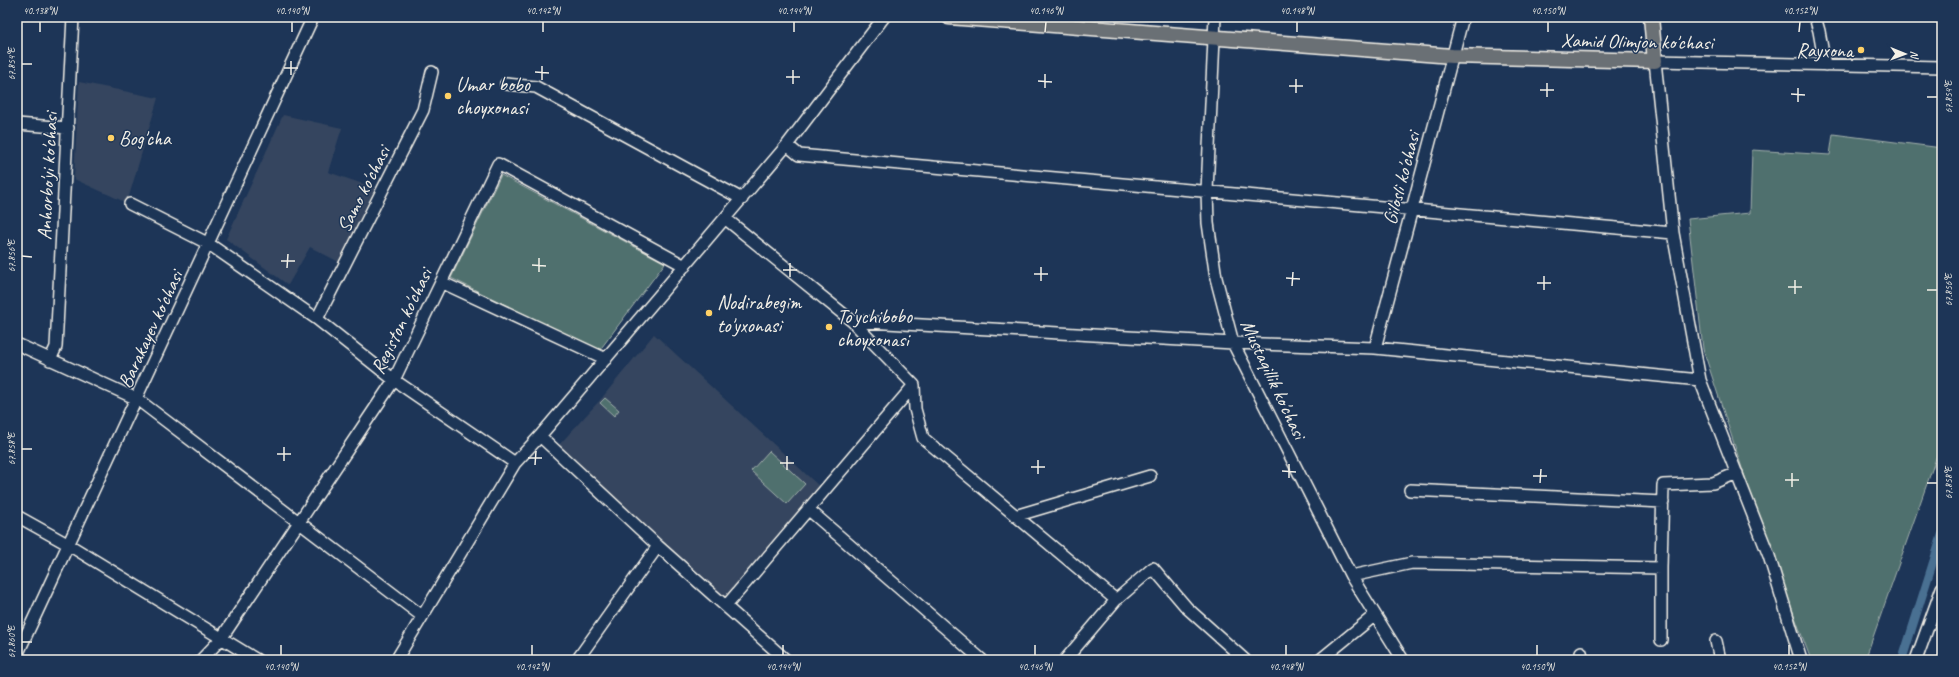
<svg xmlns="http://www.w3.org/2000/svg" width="1959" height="677" viewBox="0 0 1959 677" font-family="Caveat,sans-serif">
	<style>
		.built { fill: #34455f }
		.green { fill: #4f6f6e; stroke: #a2b0ab }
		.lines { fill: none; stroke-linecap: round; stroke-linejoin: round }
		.canal { stroke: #4a6f92; stroke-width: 8 }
		.minor-casing { stroke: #f4f1e8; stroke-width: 14 }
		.major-casing { stroke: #f4f1e8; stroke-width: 17 }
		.minor { stroke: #1d3557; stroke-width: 11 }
		.major { stroke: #6b6f75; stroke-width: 14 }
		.ticks { fill: none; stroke: #f4f1e8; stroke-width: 1.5 }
		.poi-dot { fill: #ffd166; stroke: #1d3557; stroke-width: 1.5 }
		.labels { text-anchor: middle; stroke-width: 3; stroke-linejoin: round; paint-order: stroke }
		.street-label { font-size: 20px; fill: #f4f1e8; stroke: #1d3557 }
		.poi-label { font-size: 20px; fill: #f4f1e8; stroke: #1d3557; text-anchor: start }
		.neatline { fill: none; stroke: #f4f1e8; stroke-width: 1.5 }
		.ticks-label { font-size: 10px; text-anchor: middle; fill: #f4f1e8 }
	</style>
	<rect width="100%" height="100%" fill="#1d3557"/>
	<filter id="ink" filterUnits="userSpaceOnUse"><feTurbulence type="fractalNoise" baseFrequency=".025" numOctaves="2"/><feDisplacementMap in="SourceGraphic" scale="8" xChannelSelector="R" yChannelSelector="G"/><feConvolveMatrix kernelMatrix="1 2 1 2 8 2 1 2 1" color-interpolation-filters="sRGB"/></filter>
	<g filter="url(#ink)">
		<path class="built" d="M79,82L158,98L127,203L74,179Z
			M283,115L342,128L328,172L375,188L339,262L310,247L288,285L226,239Z
			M654,334L821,488L726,598L558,446L601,399Z"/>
		<path class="green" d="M1833,134L1942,148V441L1865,660H1811L1762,529L1703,349L1688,219L1750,213L1752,150L1830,155Z
			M501,175L665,263L599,351L451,278Z
			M605,398L619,410L614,416L600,403Z
			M769,451L805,484L787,504L751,471Z"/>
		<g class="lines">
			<path class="canal" d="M1902,660L1942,534"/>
			<defs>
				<path id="minor" d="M1215,17L1207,191L1208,223L1216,278L1233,343L1351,576L1403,660
					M1815,17L1819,31L1825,65
					M506,84L536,87L742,199
					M17,124L68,128
					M787,145L799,155L1673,233
					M130,204L209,244L317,319L394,380L515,463
					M726,219L852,321L1233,343L1375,348L1700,380
					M441,282L606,359
					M317,319L423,110L432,72
					M852,321L914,385L915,409L923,438L1116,600
					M17,344L137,399L422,616
					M1375,348L1463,17
					M50,360L56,347L73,17
					M540,436L658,546L786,660
					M1410,490L1663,502
					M808,509L982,660
					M17,516L69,545L257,660
					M1015,516L1150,476
					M1351,576L1412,563L1661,568
					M726,606L914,385
					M1661,640V568L1663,485L1713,483L1737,473
					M1716,641L1720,660
					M1581,652L1583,660
					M17,655L313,17
					M201,660L221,639L394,380L498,164L685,266
					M396,660L515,463L540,436L787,145L884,17
					M577,660L658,546
					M1065,660L1116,600L1153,568L1187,608L1245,660
					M1320,660L1375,615
					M1801,660L1769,556L1700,380L1673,233L1655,61L1942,67
					M1916,660L1942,588"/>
				<path id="major" d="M949,17L1452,56L1655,61L1651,17"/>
			</defs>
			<use href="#minor" class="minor-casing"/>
			<use href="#major" class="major-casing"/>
			<use href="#minor" class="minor"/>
			<use href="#major" class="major"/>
		</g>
	</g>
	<path class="ticks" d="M40,32V22M292,32V22M543,32V22M794,32V22M1045,32L1046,22M1297,32V22M1548,32V22M1799,32L1800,22M22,64H32M284,68H298M535,72L549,73M291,75V61M786,77H800M542,80V66M1038,81L1052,82M793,84V70M1289,86H1303M1045,88V74M1540,90H1554M1296,93V79M1791,94L1805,95M1547,97V83M1927,97H1937M1798,102V88M22,256L32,257M281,261H295M532,265L546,266M287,268L288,254M783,270H797M539,272V258M1034,274H1048M790,277V263M1286,278L1300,279M1041,281V267M1537,283H1551M1292,286L1293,272M1788,287H1802M1544,290V276M1927,290H1937M1795,294V280M22,449H32M277,454H291M528,458H542M284,461V447M780,463H794M535,465L536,451M1031,467H1045M787,470V456M1282,471L1296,472M1038,474V460M1533,476H1547M1289,478V464M1785,480H1799M1540,483L1541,469M1927,483H1937M1792,487V473M22,642H32M281,655V645M532,655V645M783,655V645M1035,655V645M1286,655V645M1537,655V645M1789,655V645"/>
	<g class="poi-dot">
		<circle cx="1861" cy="50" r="4"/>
		<circle cx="448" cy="96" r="4"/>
		<circle cx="111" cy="138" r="4"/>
		<circle cx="709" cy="313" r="4"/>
		<circle cx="829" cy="327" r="4"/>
	</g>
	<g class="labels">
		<g class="street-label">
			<text transform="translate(1637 41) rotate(1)" y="7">Xamid Olimjon ko'chasi</text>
			<text transform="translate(47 176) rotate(-87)" y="7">Anhorbo'yi ko'chasi</text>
			<text transform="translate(1401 178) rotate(-75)" y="7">Gilosli ko'chasi</text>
			<text transform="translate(363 189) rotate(-63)" y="7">Samo ko'chasi</text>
			<text transform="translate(401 321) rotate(-64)" y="7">Registon ko'chasi</text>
			<text transform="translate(150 329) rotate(-65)" y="7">Barakayev ko'chasi</text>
			<text transform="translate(1274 379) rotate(65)" y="7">Mustaqillik ko'chasi</text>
		</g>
		<g class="poi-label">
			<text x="1853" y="57" text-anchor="end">Rayxona</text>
			<text x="456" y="91">Umar bobo<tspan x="456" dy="23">choyxonasi</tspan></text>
			<text x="119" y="145">Bog'cha</text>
			<text x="717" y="309">Nodirabegim<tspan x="717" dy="23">to'yxonasi</tspan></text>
			<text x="837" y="323">To'ychibobo<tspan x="837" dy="23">choyxonasi</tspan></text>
		</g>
	</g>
	<rect width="1959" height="677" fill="none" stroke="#1d3557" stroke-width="44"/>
	<g transform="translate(1905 54) rotate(91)" stroke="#1d3557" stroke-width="3" paint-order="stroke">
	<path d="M0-3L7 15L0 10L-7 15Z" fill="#f4f1e8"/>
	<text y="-6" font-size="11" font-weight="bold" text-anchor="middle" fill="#f4f1e8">N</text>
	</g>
	<rect x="22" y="22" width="1915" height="633" class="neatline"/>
	<g class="ticks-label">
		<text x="40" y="14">40.138°N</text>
		<text x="292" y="14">40.140°N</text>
		<text x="543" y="14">40.142°N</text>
		<text x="794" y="14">40.144°N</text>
		<text x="1046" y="14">40.146°N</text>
		<text x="1297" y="14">40.148°N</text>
		<text x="1548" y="14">40.150°N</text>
		<text x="1800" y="14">40.152°N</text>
		<text transform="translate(11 64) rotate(-90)" y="4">67.854°E</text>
		<text transform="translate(1948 97) rotate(-90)" y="4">67.854°E</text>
		<text transform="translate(11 256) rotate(-90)" y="4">67.856°E</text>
		<text transform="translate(1948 290) rotate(-90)" y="4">67.856°E</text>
		<text transform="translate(11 449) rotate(-90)" y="4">67.858°E</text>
		<text transform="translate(1948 483) rotate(-90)" y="4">67.858°E</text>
		<text transform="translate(11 642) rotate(-90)" y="4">67.860°E</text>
		<text x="281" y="670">40.140°N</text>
		<text x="532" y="670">40.142°N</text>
		<text x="783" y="670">40.144°N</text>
		<text x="1035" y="670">40.146°N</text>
		<text x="1286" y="670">40.148°N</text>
		<text x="1537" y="670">40.150°N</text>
		<text x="1789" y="670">40.152°N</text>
	</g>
</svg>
